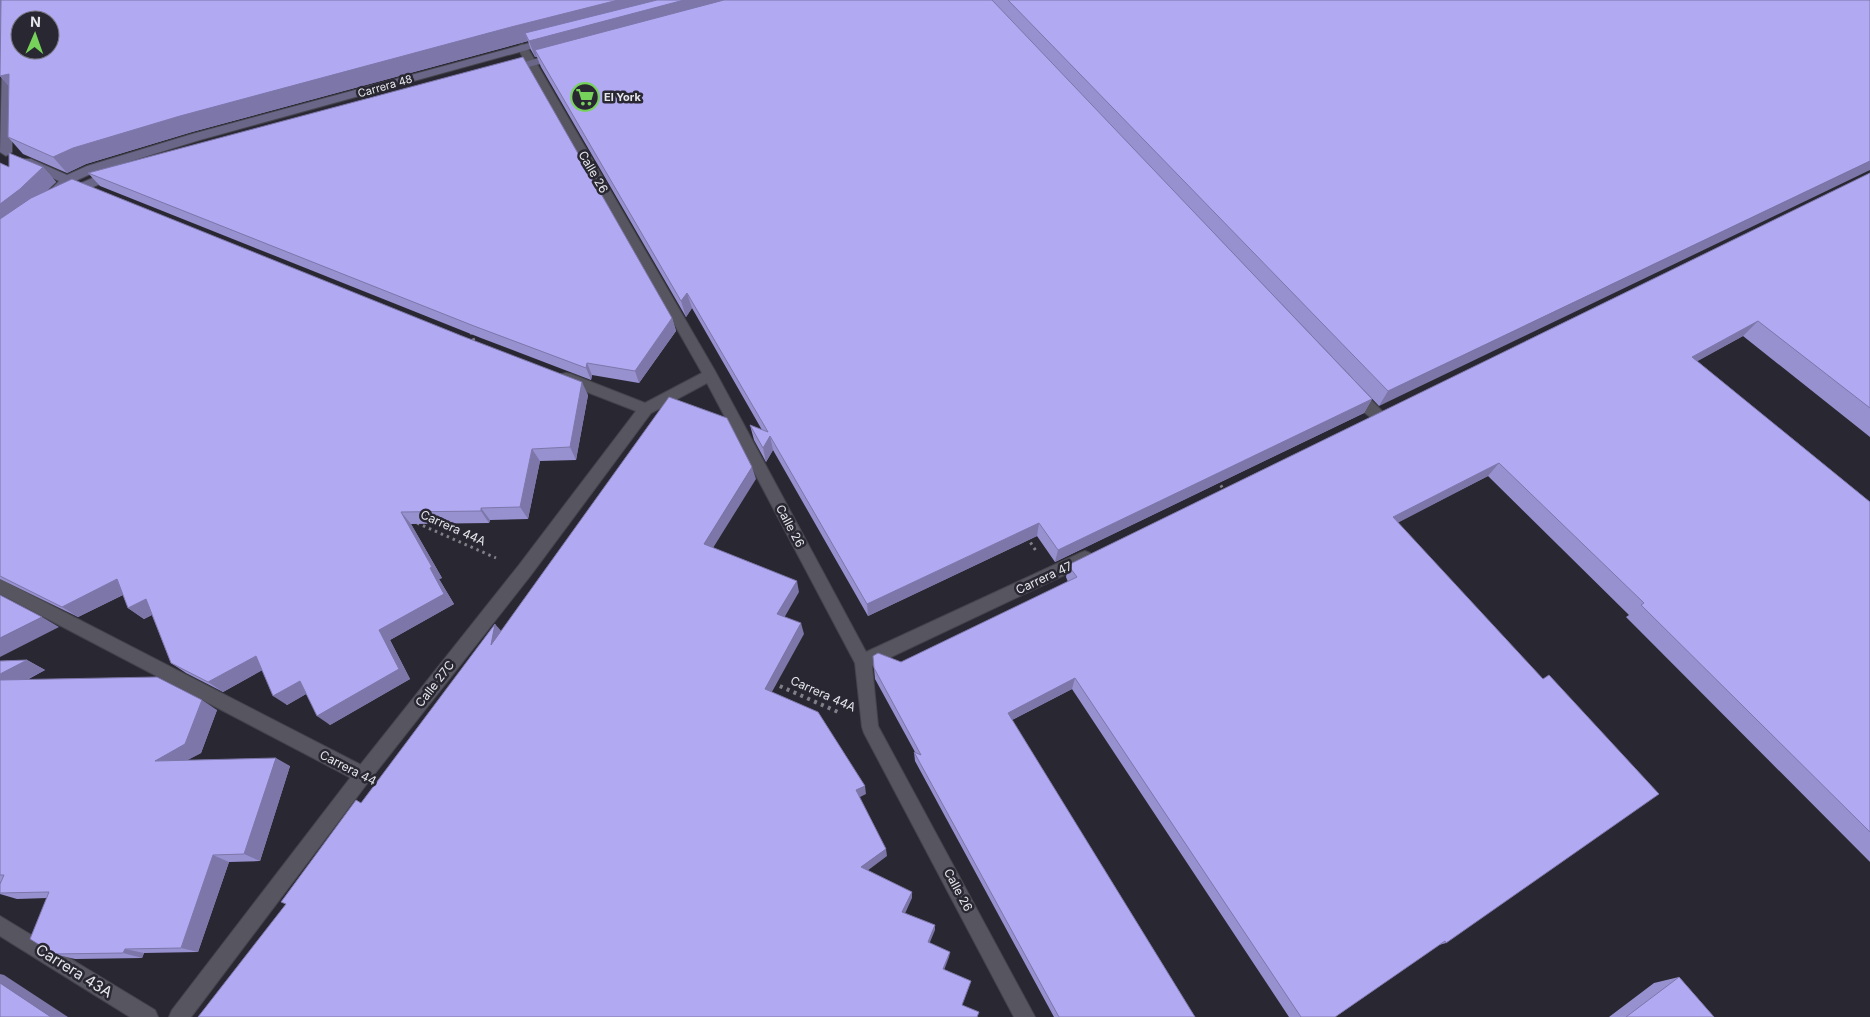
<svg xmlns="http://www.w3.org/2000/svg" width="1870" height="1017" viewBox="0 0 1870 1017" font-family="Inter,sans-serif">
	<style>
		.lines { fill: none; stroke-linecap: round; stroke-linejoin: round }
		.lane-casing { stroke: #45444d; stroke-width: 2 }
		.street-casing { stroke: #45444d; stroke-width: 2 }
		.secondary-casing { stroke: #45444d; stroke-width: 2 }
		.path-far1 { stroke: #818089; stroke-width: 3; stroke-dasharray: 2.5 4; stroke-linecap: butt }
		.path { stroke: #818089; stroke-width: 4; stroke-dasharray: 3 4.5; stroke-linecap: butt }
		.lane { fill: #565560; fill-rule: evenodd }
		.street { fill: #565560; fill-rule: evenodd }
		.secondary { fill: #6a6688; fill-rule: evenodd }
		.wall { fill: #9891d0 }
		.shaded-wall { fill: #7c76a9 }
		.building { fill: #b1a9f2; stroke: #7c76a9; fill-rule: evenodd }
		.labels { text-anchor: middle; stroke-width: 5; stroke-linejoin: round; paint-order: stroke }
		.far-street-label { font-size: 11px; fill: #e6e6ed; stroke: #292832 }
		.far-poi-label { font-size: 11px; font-weight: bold; fill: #e6e6ed; stroke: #292832; text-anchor: start }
		.street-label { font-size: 12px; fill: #e6e6ed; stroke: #292832 }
		.near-street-label { font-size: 15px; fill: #e6e6ed; stroke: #292832 }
	</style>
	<rect width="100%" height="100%" fill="#292832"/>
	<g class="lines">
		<defs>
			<path id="lane" d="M0,579L369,769L372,775L369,781L363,784L357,781L0,594Z"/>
			<path id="street" d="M522,44L527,47L715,371L866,652L1080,553L1085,551L1090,553L1093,558L1090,563L872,666L878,726L1035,1017H1014L864,733L862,727L855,663L707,383L651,413L531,575L369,781L191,1017H169L172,1010L357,769L519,565L636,411L561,382L559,378L561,374L566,373L571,374L645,403L702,373L517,47Z
				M1355,387L1360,389L1382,411L1384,415L1382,419C1370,423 1358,405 1350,397L1348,393L1350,389Z
				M0,916L155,1010L158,1017H130L0,936Z"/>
			<path id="secondary" d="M548,38L552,39L553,41L552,43L200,140L95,172L71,183L54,199L50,200L44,196L59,181L23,165L21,162L23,159H31L67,175L87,166L192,134Z
				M557,53L561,54L562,56L561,58L507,73L501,70L503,68Z
				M7,61L12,64V152L6,156L0,152L2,64Z
				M116,171L120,172L122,175L120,178L105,182L69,197L63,193L65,190L97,176Z"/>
		</defs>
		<use href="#lane" class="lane-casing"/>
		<use href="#street" class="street-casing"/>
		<use href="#secondary" class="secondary-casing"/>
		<path class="path-far1" d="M471,332L475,344
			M1217,480L1224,490
			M417,523L496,558
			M1027,537L1036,551"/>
		<path class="path" d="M773,683L838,712"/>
		<use href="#lane" class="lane"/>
		<use href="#street" class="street"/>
		<use href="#secondary" class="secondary"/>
	</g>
	<path class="wall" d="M0,0H1870L1379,406L1043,54L1372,399L1364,413L1055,562L1037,536L868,616L773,450L766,462L754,440L750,425L762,430L692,308L686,317L541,67L537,57H535L531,50L528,41L192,132L86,164L67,173L23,154L8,137L9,86L0,76Z
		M0,163L9,167H43L56,182L46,191L588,395L576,460L540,461L528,519L490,520L489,523L411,524L442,578L439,579L454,604L390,640L410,679L330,725L306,694L287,705L262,670L223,692L186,673L171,663L152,615L144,619L128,608L123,595L78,617L0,579Z
		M88,173L672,318L676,331L639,383L592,375L591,380L481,338L100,186Z
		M1870,173V437L1743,336L1697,361L1870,502V862L1626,617L1629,615L1488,476L1398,522L1446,943L1439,945L1335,1017H1289L1072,689L1012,720L1195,1017H1054L915,761L914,752H915L875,679L873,656L901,662L1068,582L1066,577L1068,565Z
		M27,660L45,670L27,680L217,710L201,753L187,760L290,766L260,861L229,862L198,952L144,953L142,958L75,959L54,954L47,898L17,899L0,894V884L1,882H0V661Z
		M1679,977L1714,1017H1609L1654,983Z"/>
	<path class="shaded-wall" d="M0,0H1L0,58Z
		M618,0H750L535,50L537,57H535L529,41L525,33L528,41L192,132L86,164L67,173L53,157L73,148L180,116L511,27Z
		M9,74L14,92L0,76Z
		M1870,161V170L1379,406L1388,391Z
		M43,167L56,182L34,204L0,229V204Z
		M687,293L692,308L686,317L681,301Z
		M672,318L676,331L639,383L635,371Z
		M1758,321L1743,336L1678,372L1692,357Z
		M587,363L592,375L591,380L586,368Z
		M582,382L588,395L576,460L570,447Z
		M1372,399L1364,413L1055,562L1058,550Z
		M770,436L773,450L766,462L763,448Z
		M532,449L540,461L528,519L520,507Z
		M1499,463L1488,476L1384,530L1393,517Z
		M752,467L756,479L708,556L704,544Z
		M481,508L490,520L489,523L481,511Z
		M401,512L411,524L442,578L439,579L454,604L390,640L410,679L330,725L317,716L379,630L430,568Z
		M1039,523L1037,536L868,616L867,604Z
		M117,579L133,590L78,617L62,607Z
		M797,581L799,592L780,625L777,614Z
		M146,599L161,610L144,619L128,608Z
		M42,617L59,627L0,657V638Z
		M801,623L804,634L768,699L765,689Z
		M495,624L504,634L491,645Z
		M256,656L270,666L223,692L208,682Z
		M27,660L45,670L7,690L0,686V674Z
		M1075,678L1072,689L1006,723L1008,713Z
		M300,681L313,690L287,705L273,696Z
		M202,700L217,710L201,753L171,769L155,761Z
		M276,758L290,766L260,861L244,854Z
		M865,786L866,794L858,798L856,790Z
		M886,849L887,856L863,874L861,867Z
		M213,855L229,862L198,952L181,948Z
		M912,892V898L903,918L902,912Z
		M935,925V930L928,947V942Z
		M125,949L144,953L142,958L123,953Z
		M950,952L949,957L943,973V969Z
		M0,974L4,975L68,1017H51L0,983Z"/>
	<path class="building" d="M1,0H618L511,27L180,116L73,148L53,157L8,137L9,74L0,76ZM20,20H50V50H20Z
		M657,0H684L529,41L525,33Z
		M724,0H992L1372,399L1058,550L1039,523L867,604L770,436L763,448L750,425L768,432L687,293L681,301L535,50Z
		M1008,0H1870V161L1388,391Z
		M523,57L672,318L635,371L587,363L586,368L474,326L88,173Z
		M9,153L43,167L20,189L0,204V163L9,167Z
		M1870,173V408L1758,321L1692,357L1870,502V832L1641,605L1644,603L1499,463L1393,517L1543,679L1549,675L1659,794L1446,943L1445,941L1335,1017H1301L1075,678L1008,713L1195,1017H1059L914,752L921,755L874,668L873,656L878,653L901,662L1077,577L1068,565Z
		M72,179L462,336L582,382L570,447L532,449L520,507L481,508V511L401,512L432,567L430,568L444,594L379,630L399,669L317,716L300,681L273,696L256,656L208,682L171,663L146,599L128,608L117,579L62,607L0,576V219L31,198Z
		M669,397L727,418L752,467L704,544L797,581L777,614L801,623L765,689L818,712L865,786L856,790L886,849L861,867L912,892L902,912L935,925L928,942L950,952L943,969L971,981L962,1005L979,1012L977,1017H198L286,904L281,902L356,800L361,803L495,624L491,645Z
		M0,595L42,617L0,638Z
		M27,660L0,674V661Z
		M157,677L202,700L185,744L155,761L276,758L244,854L213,855L181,948L125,949L123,953L54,954L30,939L49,892L0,893V884L4,875H0V680Z
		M1679,977L1714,1017H1626Z
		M0,983L51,1017H0Z"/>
	<defs>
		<symbol id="supermarket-ring" viewBox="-11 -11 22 22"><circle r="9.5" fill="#292832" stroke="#76d25a" stroke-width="1.5"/><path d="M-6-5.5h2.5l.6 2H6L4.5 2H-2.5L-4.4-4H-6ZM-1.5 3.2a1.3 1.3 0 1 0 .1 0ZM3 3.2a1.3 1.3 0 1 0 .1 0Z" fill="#76d25a"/></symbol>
	</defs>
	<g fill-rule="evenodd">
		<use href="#supermarket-ring" x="569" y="81" width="32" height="32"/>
	</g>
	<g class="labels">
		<g class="far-street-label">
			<text transform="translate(385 86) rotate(-16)" y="4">Carrera 48</text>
		</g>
		<g class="far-poi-label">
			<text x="604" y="101">El York</text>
		</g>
		<g class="street-label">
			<text transform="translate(593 172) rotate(60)" y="4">Calle 26</text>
			<text transform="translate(790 526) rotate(62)" y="4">Calle 26</text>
			<text transform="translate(453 528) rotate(24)" y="4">Carrera 44A</text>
			<text transform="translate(1044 578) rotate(-25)" y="4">Carrera 47</text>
			<text transform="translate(435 684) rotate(-52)" y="4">Calle 27C</text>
			<text transform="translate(823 694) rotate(24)" y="4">Carrera 44A</text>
			<text transform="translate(348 768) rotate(27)" y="4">Carrera 44</text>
			<text transform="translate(958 890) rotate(62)" y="4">Calle 26</text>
		</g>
		<g class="near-street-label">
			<text transform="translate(74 971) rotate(32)" y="5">Carrera 43A</text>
		</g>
	</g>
	<g transform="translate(35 35) rotate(2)"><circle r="24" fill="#292832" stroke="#75747d"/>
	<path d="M0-4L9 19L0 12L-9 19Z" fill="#76d25a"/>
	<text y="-8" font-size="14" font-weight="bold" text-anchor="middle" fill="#e6e6ed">N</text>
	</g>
</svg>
